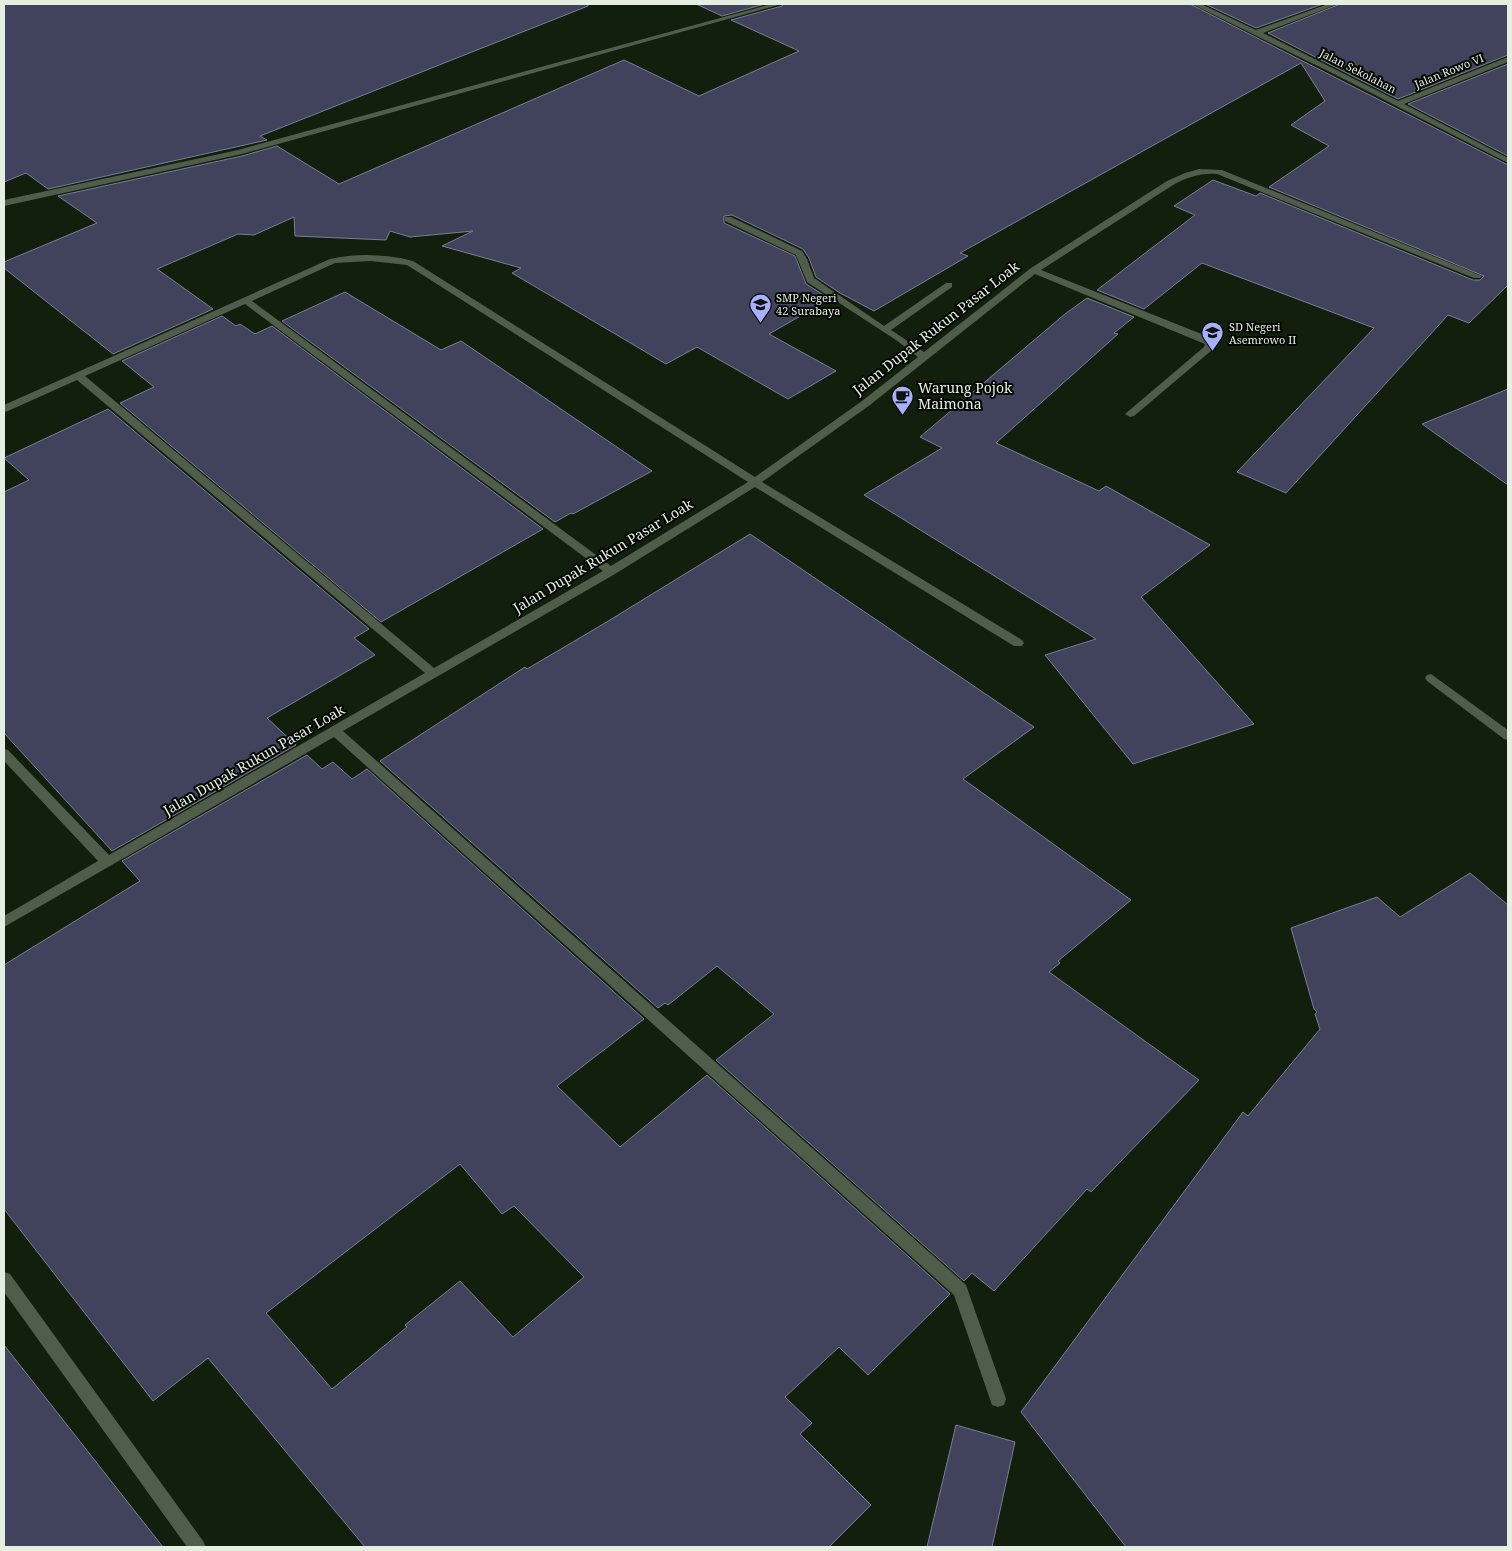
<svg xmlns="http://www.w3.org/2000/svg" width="1512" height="1551" viewBox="0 0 1512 1551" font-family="'Noto Serif',serif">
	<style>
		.building { fill: #40435b; stroke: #797e98; fill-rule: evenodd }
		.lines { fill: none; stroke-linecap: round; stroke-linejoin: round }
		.lane { fill: #505d4b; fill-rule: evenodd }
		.street { fill: #505d4b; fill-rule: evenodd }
		.labels { text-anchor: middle; stroke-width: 4; stroke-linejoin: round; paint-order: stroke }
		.far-street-label { font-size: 11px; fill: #e4eee1; stroke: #030702 }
		.far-poi-label { font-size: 11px; fill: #e4eee1; stroke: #030702; text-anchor: start }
		.street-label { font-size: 14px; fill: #e4eee1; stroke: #030702 }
		.poi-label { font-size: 14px; fill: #e4eee1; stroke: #030702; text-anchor: start }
	</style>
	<rect width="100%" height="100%" fill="#111f0c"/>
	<path class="building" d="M4,4H588V6L260,136L267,140L48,189L26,173L4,182Z
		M696,4H765L722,16Z
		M784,4H1190L1508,165V285L1469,323L1448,315L1286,493L1237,472L1374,328L1202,263L1144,309L1097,290L1195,215L1174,206L1213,180L1256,196L1260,193L1473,280H1480L1484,276L1269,187L1329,146L1291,125L1325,101L1301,63L960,253L968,256L874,311L840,293L816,277L809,258L803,249L732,215L724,216V223L795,256L806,284L830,299L769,334L836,371L788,399L697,347L666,364L512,273L521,268L442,246L473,231L410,237L390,231L386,240L295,236L294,217L254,235L238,234L157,269L213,309L113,354L4,268V262L97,223L58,196L242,156L277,146L339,184L624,60L699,96L799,51L731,20L782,6Z
		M1205,4H1323L1256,28Z
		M1340,4H1508V55L1398,99L1268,33Z
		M1508,64V156L1408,104Z
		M345,292L441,350L461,341L652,471L573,514L571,513L555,522L282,321Z
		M1087,298L1134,317L1114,333L1118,334L996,443L1099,491L1106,486L1210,545L1141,597L1254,724L1133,764L1045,655L1096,639L864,495L942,448L920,437L1065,314Z
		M222,316L236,326L240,324L255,334L272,326L543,529L381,622L120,403L154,387L122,361Z
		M1508,389V485L1422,424Z
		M108,409L369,629L354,638L375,655L267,718L296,745L112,851L4,733V492L29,480L4,458Z
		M750,534L1034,727L963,779L1131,900L1058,961L1060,963L1049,972L1199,1080L1091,1192L1087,1189L994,1291L972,1273L964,1281L716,1060L774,1014L717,966L668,1005L665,1003L658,1008L380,761L525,667L527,669L605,623Z
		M307,755L322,769L333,762L352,779L367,769L644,1019L557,1086L620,1147L707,1075L950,1294L868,1375L839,1347L785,1397L812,1423L800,1434L871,1505L829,1547H365L208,1358L153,1401L4,1209V965L140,881L122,861ZM460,1164L502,1214L514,1206L584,1277L513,1337L460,1281L405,1325L407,1327L332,1389L266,1313Z
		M1470,873L1508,905V1547H1126L1021,1412L1243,1112L1248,1116L1320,1029L1315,1014L1317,1012L1314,1009L1291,928L1377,897L1400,917Z
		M4,1345L163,1547H4Z
		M956,1425L1015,1442L992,1547H927Z"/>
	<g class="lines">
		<path class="lane" d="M771,4H782L242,154L4,206V200L238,150Z
			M1199,169L1222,170L1482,276L1480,278H1474L1217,174C1200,173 1188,177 1173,185L1041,270L1209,337L1215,343L1212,350L1134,416L1130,417L1125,414L1204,347L1205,344L1035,274L870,405L762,482L1022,640L1024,643L1022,646H1014L755,487L615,574L343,731L966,1285L1006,1399L1004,1405L998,1407L992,1405L954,1295L334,737L4,927V916L98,861L4,761V749L8,750L109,855L425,673L77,380L8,411L4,412V405L330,259C357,253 386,254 413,261L755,477L862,401L918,357L896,340L807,282L796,255L725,221V217H731L802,251L807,259L814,278L884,326L946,283H952V287L891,330L924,352L1031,268L1167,181L1185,173ZM371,261L407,265L748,482L611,566L252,301L335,263ZM245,304L603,571L434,668L85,376Z
			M1431,674L1508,730V740L1504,739L1427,681L1425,678L1427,675Z
			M4,1272L10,1274L203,1541L206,1547H187L4,1292Z"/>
		<path class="street" d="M1192,4H1201L1256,30L1328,4H1338L1263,33L1398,101L1508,57V62L1404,104L1508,158V163L1336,75Z"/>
	</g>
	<defs>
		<symbol id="school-pin" viewBox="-11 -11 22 30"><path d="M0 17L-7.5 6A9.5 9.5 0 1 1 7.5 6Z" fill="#a6b1fc" stroke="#030702"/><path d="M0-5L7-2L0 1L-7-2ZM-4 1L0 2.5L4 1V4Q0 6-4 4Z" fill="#111"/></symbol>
		<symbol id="cafe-pin" viewBox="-11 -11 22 30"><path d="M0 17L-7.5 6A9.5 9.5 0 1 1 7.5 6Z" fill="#a6b1fc" stroke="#030702"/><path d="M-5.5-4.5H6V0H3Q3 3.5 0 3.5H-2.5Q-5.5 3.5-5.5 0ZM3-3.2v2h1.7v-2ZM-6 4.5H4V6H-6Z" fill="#111"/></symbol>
	</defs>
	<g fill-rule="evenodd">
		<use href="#school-pin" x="748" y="292" width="25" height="34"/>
		<use href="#school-pin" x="1200" y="320" width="25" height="34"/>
		<use href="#cafe-pin" x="890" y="384" width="25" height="34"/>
	</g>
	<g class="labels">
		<g class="far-street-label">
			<text transform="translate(1358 71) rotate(27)" y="4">Jalan Sekolahan</text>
			<text transform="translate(1449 71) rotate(-22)" y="4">Jalan Rowo VI</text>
		</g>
		<g class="far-poi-label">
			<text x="776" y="302">SMP Negeri<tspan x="776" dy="13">42 Surabaya</tspan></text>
			<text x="1229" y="331">SD Negeri<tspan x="1229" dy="13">Asemrowo II</tspan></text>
		</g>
		<g class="street-label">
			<text transform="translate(936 328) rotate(-38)" y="5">Jalan Dupak Rukun Pasar Loak</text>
			<text transform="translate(603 556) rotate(-31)" y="5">Jalan Dupak Rukun Pasar Loak</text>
			<text transform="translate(254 760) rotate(-30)" y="5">Jalan Dupak Rukun Pasar Loak</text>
		</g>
		<g class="poi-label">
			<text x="918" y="393">Warung Pojok<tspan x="918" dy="16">Maimona</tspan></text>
		</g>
	</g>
	<rect width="1512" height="1551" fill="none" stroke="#e4eee1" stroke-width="10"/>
</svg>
